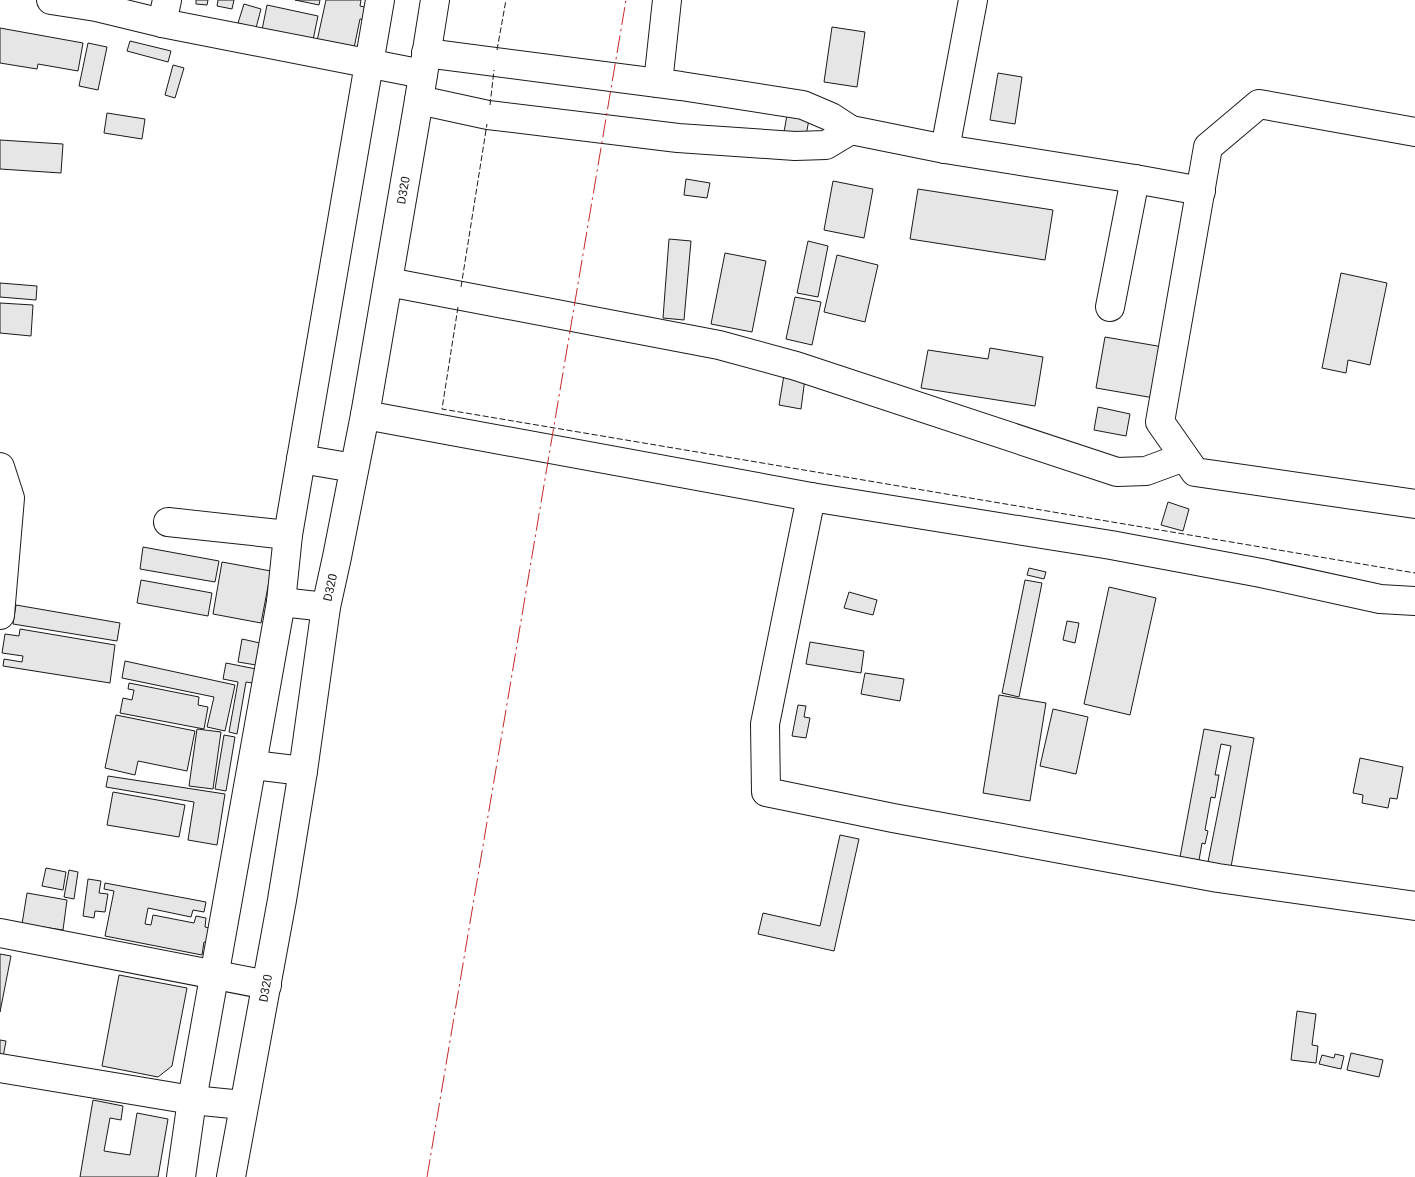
<svg xmlns="http://www.w3.org/2000/svg" width="1415" height="1177" viewBox="0 0 1415 1177" font-family="Roboto,sans-serif">
	<style>
		.building { fill: #e6e6e6; stroke: #1a1a1a }
		.lines { fill: none; stroke-linecap: round; stroke-linejoin: round }
		.minor-casing { stroke: #1a1a1a; stroke-width: 30 }
		.minor { stroke: #fff; stroke-width: 28 }
		.fence { stroke: #1a1a1a; stroke-width: 1; stroke-dasharray: 6 2.5; stroke-linecap: butt }
		.power { stroke: #c62828; stroke-width: 1; stroke-dasharray: 18 4 2.5 4; stroke-linecap: butt }
		.labels { text-anchor: middle; stroke-width: 4; stroke-linejoin: round; paint-order: stroke }
		.street-label { font-size: 12px; fill: #1a1a1a; stroke: #fff }
	</style>
	<rect width="100%" height="100%" fill="#fff"/>
	<path class="building" d="M196,0H208L207,5L196,4Z
		M218,0H234L232,9L217,6Z
		M295,0H320L319,5Z
		M326,0H361L360,6L369,8L366,20L360,19L354,48L317,41Z
		M244,4L261,9L256,28L238,23Z
		M267,5L318,16L313,40L262,30Z
		M832,27L865,32L857,87L824,82Z
		M0,28L83,43L78,71L38,64L37,69L0,63Z
		M130,41L171,51L168,62L127,51Z
		M88,43L107,47L98,90L79,86Z
		M173,65L184,68L175,98L165,95Z
		M998,73L1022,77L1015,124L990,120Z
		M107,113L145,119L142,139L104,133Z
		M787,115L809,119L806,136L784,132Z
		M0,140L63,144L61,173L0,169Z
		M686,179L710,183L707,198L684,195Z
		M833,181L873,189L864,238L824,230Z
		M918,189L1053,210L1045,260L910,239Z
		M669,239L691,241L684,320L663,318Z
		M808,241L828,246L818,297L797,293Z
		M725,253L766,261L752,332L711,324Z
		M837,255L878,265L865,322L824,312Z
		M1341,273L1387,283L1370,365L1348,360L1346,373L1322,368Z
		M0,283L37,286L36,300L0,297Z
		M795,297L821,302L812,345L786,339Z
		M0,303L33,305L31,336L0,333Z
		M1105,337L1169,348L1160,399L1096,388Z
		M990,348L1043,357L1035,406L921,388L928,350L988,359Z
		M784,375L805,378L801,409L779,405Z
		M1098,407L1130,414L1126,436L1094,430Z
		M1168,502L1189,509L1183,531L1161,525Z
		M143,547L219,561L215,582L140,569Z
		M222,562L271,571L261,623L213,614Z
		M1029,568L1046,572L1044,579L1027,575Z
		M141,580L212,593L208,616L137,603Z
		M1025,580L1042,583L1019,697L1002,693Z
		M1109,587L1156,598L1130,715L1084,704Z
		M849,592L877,600L873,615L844,608Z
		M16,605L120,623L117,641L13,624Z
		M1067,621L1079,623L1075,643L1063,640Z
		M20,629L115,645L110,683L3,666L4,659L22,662L23,656L2,653L5,634L19,636Z
		M242,639L260,643L256,665L238,662Z
		M810,642L864,651L861,673L806,664Z
		M125,661L235,685L225,731L207,727L214,697L122,678Z
		M226,663L261,670L259,684L246,682L237,734L229,732L238,682L223,679Z
		M865,673L904,679L900,701L861,694Z
		M129,683L199,697L198,705L208,707L204,729L120,713L123,698L132,700L134,690L128,689Z
		M999,695L1046,703L1030,801L983,793Z
		M798,705L806,706L804,717L810,718L806,738L792,736Z
		M1053,709L1088,717L1076,774L1040,766Z
		M116,715L195,731L187,771L138,761L135,775L105,768Z
		M197,729L221,732L213,789L189,786Z
		M1204,729L1254,738L1231,867L1208,862L1231,746L1221,744L1215,775H1219L1215,798L1211,797L1205,830L1208,831L1205,844L1202,843L1199,860L1180,857Z
		M224,735L235,737L226,791L215,789Z
		M1360,758L1403,767L1397,799L1390,798L1388,808L1362,803L1363,795L1353,793Z
		M108,776L225,794L217,845L188,840L194,802L106,787Z
		M113,792L185,805L179,837L107,825Z
		M840,835L859,839L834,951L758,934L763,913L820,926Z
		M46,868L66,872L63,890L42,886Z
		M69,870L78,872L74,899L64,897Z
		M88,879L101,881L99,893L108,894L105,912L95,911L94,918L83,916Z
		M105,883L206,902L204,912L193,910L191,917L148,908L145,924L151,925L153,915L194,923L196,916L206,918L205,927L213,929L210,943L204,942L202,955L105,936L114,891L104,889Z
		M27,893L67,900L63,930L22,924Z
		M0,954L11,956L0,1012Z
		M119,975L187,988L172,1066L158,1077L102,1066Z
		M1297,1011L1316,1014L1312,1045L1318,1046L1316,1063L1291,1060Z
		M0,1040L6,1041L3,1057H0Z
		M1351,1053L1383,1060L1379,1077L1347,1070Z
		M1335,1054L1344,1056L1341,1069L1319,1064L1322,1055L1334,1058Z
		M93,1100L123,1106L121,1120L110,1118L104,1151L130,1155L137,1113L168,1119L158,1177H80Z"/>
	<g class="lines">
		<defs>
			<g id="minor">
				<path d="M51,0L96,7L162,23L423,74"/>
				<path d="M162,23L167,0"/>
				<path d="M658,83L667,0"/>
				<path d="M419,100L488,115L678,138L795,146L826,145L851,130L831,117L803,105L681,86L426,53"/>
				<path d="M851,130L945,149L1135,179L1201,191"/>
				<path d="M1415,132L1259,104L1208,147L1160,422L1195,472L1415,504"/>
				<path d="M945,149L973,0"/>
				<path d="M388,282L719,345L796,366L1117,472L1146,471L1184,457"/>
				<path d="M1110,307L1135,179"/>
				<path d="M365,415L811,497L1111,545L1261,573L1380,599L1415,601"/>
				<path d="M301,459L354,468"/>
				<path d="M0,467L10,498L0,615"/>
				<path d="M811,497L765,724L766,792L893,818L1218,878L1415,906"/>
				<path d="M168,522L288,535"/>
				<path d="M281,602L326,607"/>
				<path d="M253,765L303,771"/>
				<path d="M0,933L267,985"/>
				<path d="M0,1068L192,1100L243,1105"/>
				<path d="M181,1177L192,1100L281,602L288,535L380,0"/>
				<path id="s1" d="M231,1177L282,900L303,771L326,607L337,557L365,415L419,100L435,0"/>
			</g>
		</defs>
		<use href="#minor" class="minor-casing"/>
		<use href="#minor" class="minor"/>
		<path class="fence" d="M497,50L506,0
			M490,105L494,70
			M461,287L487,124
			M458,307L442,409L1415,573"/>
		<path class="power" d="M427,1177L626,0"/>
	</g>
	<g class="labels">
		<g class="street-label">
			<text dy="4" stroke="none"><textPath href="#s1" startOffset="1002">D320</textPath></text>
			<text dy="4" stroke="none"><textPath href="#s1" startOffset="598">D320</textPath></text>
			<text dy="4" stroke="none"><textPath href="#s1" startOffset="192">D320</textPath></text>
		</g>
	</g>
</svg>
